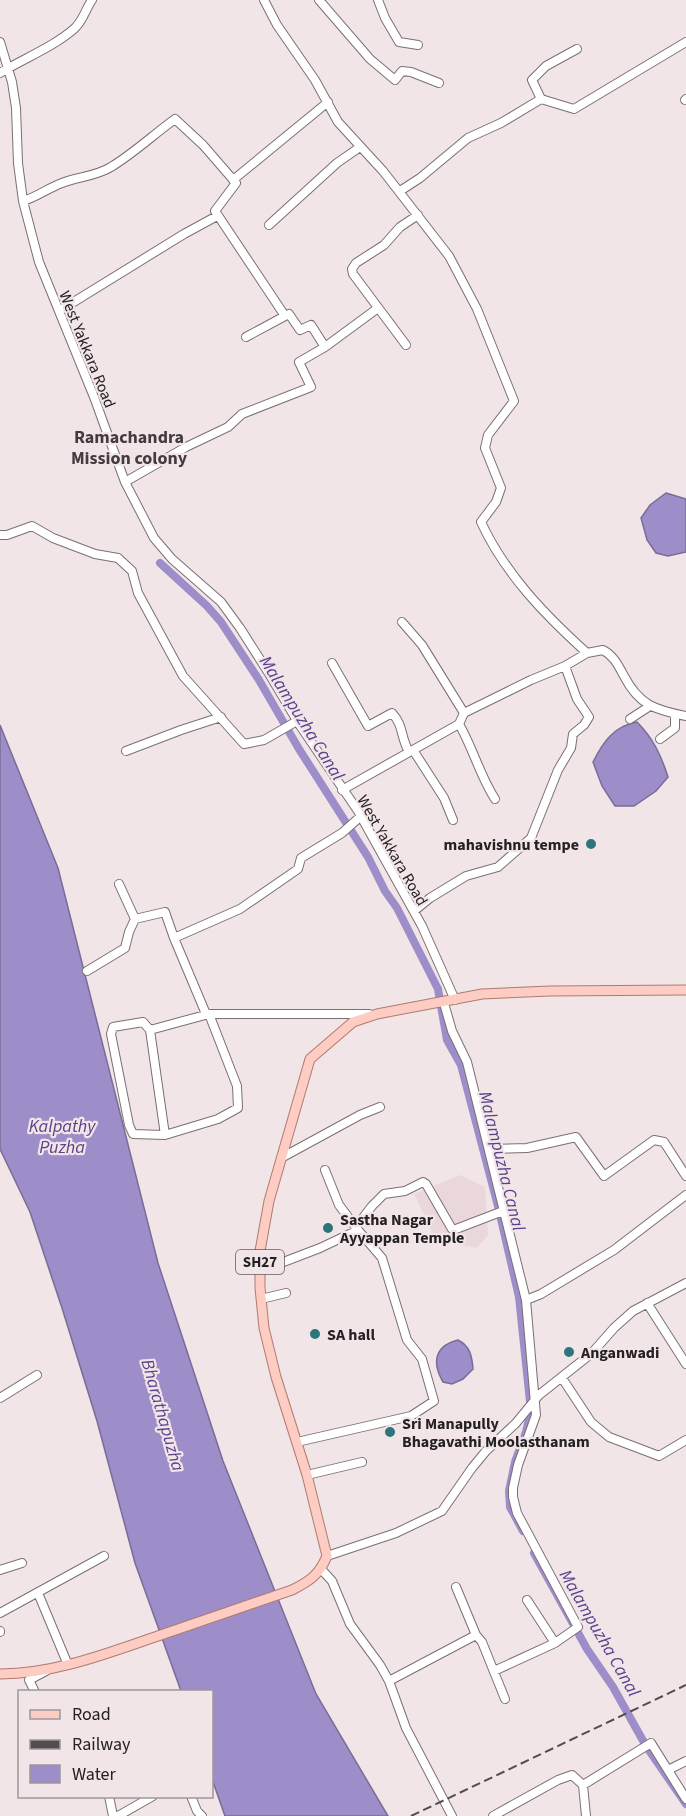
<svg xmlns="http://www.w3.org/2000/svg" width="686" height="1816" viewBox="0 0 686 1816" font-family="'Source Sans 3',sans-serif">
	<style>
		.built { fill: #ead7dc }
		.water { fill: #9d8dc9; stroke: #796d97; stroke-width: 1.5 }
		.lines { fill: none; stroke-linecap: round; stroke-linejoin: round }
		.canal { stroke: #9d8dc9; stroke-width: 8 }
		.minor-casing { stroke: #7a7072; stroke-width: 10 }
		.major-casing { stroke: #b17a6f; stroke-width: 11 }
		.minor { stroke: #fff; stroke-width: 8 }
		.major { stroke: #fdccc2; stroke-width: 9 }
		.rail { stroke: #534d4f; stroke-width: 2; stroke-dasharray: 9 4.5; stroke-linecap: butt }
		.poi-dot { fill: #2c767a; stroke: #f1e5e8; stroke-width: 2 }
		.labels { text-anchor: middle; stroke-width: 4.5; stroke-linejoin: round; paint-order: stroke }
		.shield { fill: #f1e5e8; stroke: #625c5d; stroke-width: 1.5 }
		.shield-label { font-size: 15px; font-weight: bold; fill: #252122 }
		.street-label { font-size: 16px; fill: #252122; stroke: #f1e5e8 }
		.poi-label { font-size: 16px; font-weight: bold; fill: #252122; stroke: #f1e5e8; text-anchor: start }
		.neighbourhood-label { font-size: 18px; font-weight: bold; fill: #443b3e; stroke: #f1e5e8 }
		.water-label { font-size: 18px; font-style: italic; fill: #59428b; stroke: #f1e5e8 }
	</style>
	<rect width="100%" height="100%" fill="#f1e5e8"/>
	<path class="built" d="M460,1175L485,1187L488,1235L477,1248L436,1240L414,1194Z"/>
	<path class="water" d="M666,493L686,499V552L668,556L656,553L647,540L641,518L650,505Z
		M637,722C653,738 661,755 668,777L656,791L634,806H615L602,786L593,762C603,742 614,726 637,722Z
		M0,725L58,868L158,1263L223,1461L316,1694L388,1816H225L212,1779V1692L181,1691L135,1563L97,1421L62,1308L30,1212L0,1149Z
		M458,1340C470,1346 472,1356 473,1369L463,1379L452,1384L443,1382C432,1363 434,1346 458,1340Z"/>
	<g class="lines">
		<path class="canal" d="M160,563L207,606L221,622L259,680L299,749L368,857L385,891L397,908L438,989L447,1040L461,1065L498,1206L519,1297L531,1411L526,1432L515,1462L509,1491L510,1507L523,1531
			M534,1553L587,1649L613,1687L646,1746L686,1804"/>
		<defs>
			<path id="minor" d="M264,0L277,25L315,80L338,122L383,171L449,256L477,309L514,401L488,435L485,448L501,488L496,502L481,522C505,574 545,615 587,653L603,650C614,656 618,665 624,676C639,705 655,710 686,716
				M319,0L370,59L395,80L402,71L411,72L439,83
				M378,0L385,18L399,42L418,45
				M0,42L12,82L16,108L18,163L23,201L39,262L94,397L125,482L154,538L172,559L221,602L240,628L268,672L299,724L358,811L422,926L455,1000
				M0,73C23,59 55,46 75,28C84,19 85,10 92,0
				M541,99L574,109L686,42
				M685,100L686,99
				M233,180L328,102
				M400,191L420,178L468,138L501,123L541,99L532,80L546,66L577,49
				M23,201C37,197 48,188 62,183C77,177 97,176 111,167C134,153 153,135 175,119L203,145L236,183L215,211L285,316L246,337
				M269,225L337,163L360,147
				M59,311L184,234L217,216
				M285,316L289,314L300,330L311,325L325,347
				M406,345L353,274L352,269L356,263L384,245L400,227L418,215
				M125,482L186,447L228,427L242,414L311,387L299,362L325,347L378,308
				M0,535H7L32,526L53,538L95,554L118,558L132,571L138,593L183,676L244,744L264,740L297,721
				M402,622L422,645L464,713
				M332,663L368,726L392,713C404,726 400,736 409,752
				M630,719L650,706
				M459,724C473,748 480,776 495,799
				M660,739L675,728V714
				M413,750L444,798L453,820
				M126,751L181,730L221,717
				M342,790L459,724L464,713L531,680L565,666L587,653
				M119,884L135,919
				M414,911L430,898L466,876L498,867L531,838L558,770L571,748L573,734L584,725L589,717L577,699L565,666
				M87,971L125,948L129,932L135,919L165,912L174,938
				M444,1003L452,1031L467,1062L526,1300L536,1415L518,1465L513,1488V1497L517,1513L578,1627L555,1643
				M206,1014L174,938L240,909L298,869L301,858L342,833L361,816
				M150,1030L143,1022L113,1027L111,1034L129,1125L133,1134L165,1135L218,1119L238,1108L237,1086L209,1014
				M165,1135L150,1030L209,1014H369
				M489,1149L527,1148L576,1137L604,1176L654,1140L664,1142L686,1176
				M281,1158L360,1115L380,1107
				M325,1170L339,1205L357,1229
				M356,1227L372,1206L384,1194L405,1191L423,1182L426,1184L452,1229H456L503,1211
				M260,1271L320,1248L358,1230L382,1258L407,1340L422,1359L434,1401L411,1416L297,1442
				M261,1299L286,1293
				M526,1300L541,1294L614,1250L686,1195
				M647,1303L686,1364
				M562,1378L591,1422L609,1437L659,1456L686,1440
				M0,1398L37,1375
				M307,1475L362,1462
				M327,1556L396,1533L442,1511L472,1468L486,1451L516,1423L539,1395L592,1353L614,1328L633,1311L686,1283
				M321,1569L332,1581L350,1624L380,1665L389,1681L406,1728L452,1816
				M0,1570L22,1563
				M38,1593L68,1665
				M0,1613L104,1556
				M0,1631V1632
				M476,1635L482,1642L505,1699
				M494,1671L555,1643L527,1600
				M389,1681L476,1635L456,1587
				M35,1692L29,1680L46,1671
				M668,1770L686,1761
				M583,1785L586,1816
				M109,1796L113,1816
				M191,1796L197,1811L202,1816
				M118,1816L153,1796
				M493,1816L558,1780L572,1775L583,1785L651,1743L686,1799"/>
			<path id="major" d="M0,1674C52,1674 103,1655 152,1638C199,1622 245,1606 292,1590C310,1581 319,1575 327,1556L307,1475L276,1377L264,1328L260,1288V1251L269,1201L310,1059L353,1022L377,1014L482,994L550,991L686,990"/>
		</defs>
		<use href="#minor" class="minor-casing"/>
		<use href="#major" class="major-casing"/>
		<use href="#minor" class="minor"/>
		<use href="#major" class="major"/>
		<path class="rail" d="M411,1816L686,1685"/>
	</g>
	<g class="poi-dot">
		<circle cx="591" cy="844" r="6"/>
		<circle cx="328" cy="1228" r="6"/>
		<circle cx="315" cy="1334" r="6"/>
		<circle cx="569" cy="1352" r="6"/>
		<circle cx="390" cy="1432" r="6"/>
	</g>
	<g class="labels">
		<rect class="shield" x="236" y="1250" width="48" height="24" rx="4.5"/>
		<g class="shield-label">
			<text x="260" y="1267">SH27</text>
		</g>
		<g class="street-label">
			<text transform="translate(88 349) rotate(68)" y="6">West Yakkara Road</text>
			<text transform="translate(393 850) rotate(60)" y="6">West Yakkara Road</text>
		</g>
		<g class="poi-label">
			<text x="579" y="850" text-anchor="end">mahavishnu tempe</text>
			<text x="340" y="1225">Sastha Nagar<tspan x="340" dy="18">Ayyappan Temple</tspan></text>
			<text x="327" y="1340">SA hall</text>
			<text x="581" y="1358">Anganwadi</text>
			<text x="402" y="1429">Sri Manapully<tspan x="402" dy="18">Bhagavathi Moolasthanam</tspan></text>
		</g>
		<g class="neighbourhood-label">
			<text x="129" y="443">Ramachandra<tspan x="129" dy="21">Mission colony</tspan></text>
		</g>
		<g class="water-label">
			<text transform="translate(302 718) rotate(58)" y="6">Malampuzha Canal</text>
			<text x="62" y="1132">Kalpathy<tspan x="62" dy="21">Puzha</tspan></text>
			<text transform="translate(502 1161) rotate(76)" y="6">Malampuzha Canal</text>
			<text transform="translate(163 1415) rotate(74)" y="6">Bharathapuzha</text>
			<text transform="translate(600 1633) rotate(60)" y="6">Malampuzha Canal</text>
		</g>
	</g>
	<rect x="18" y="1690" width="195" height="108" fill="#f1e5e8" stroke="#9f9799" stroke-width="1.5"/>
	<rect x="30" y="1710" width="30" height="9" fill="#fdccc2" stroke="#9f9799" stroke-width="1.5"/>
	<text x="72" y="1720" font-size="18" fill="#252122">Road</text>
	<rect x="30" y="1740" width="30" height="9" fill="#534d4f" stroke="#9f9799" stroke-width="1.5"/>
	<text x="72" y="1750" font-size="18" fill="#252122">Railway</text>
	<rect x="30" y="1765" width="30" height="18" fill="#9d8dc9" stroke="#9f9799" stroke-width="1.5"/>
	<text x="72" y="1780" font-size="18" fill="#252122">Water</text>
</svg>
